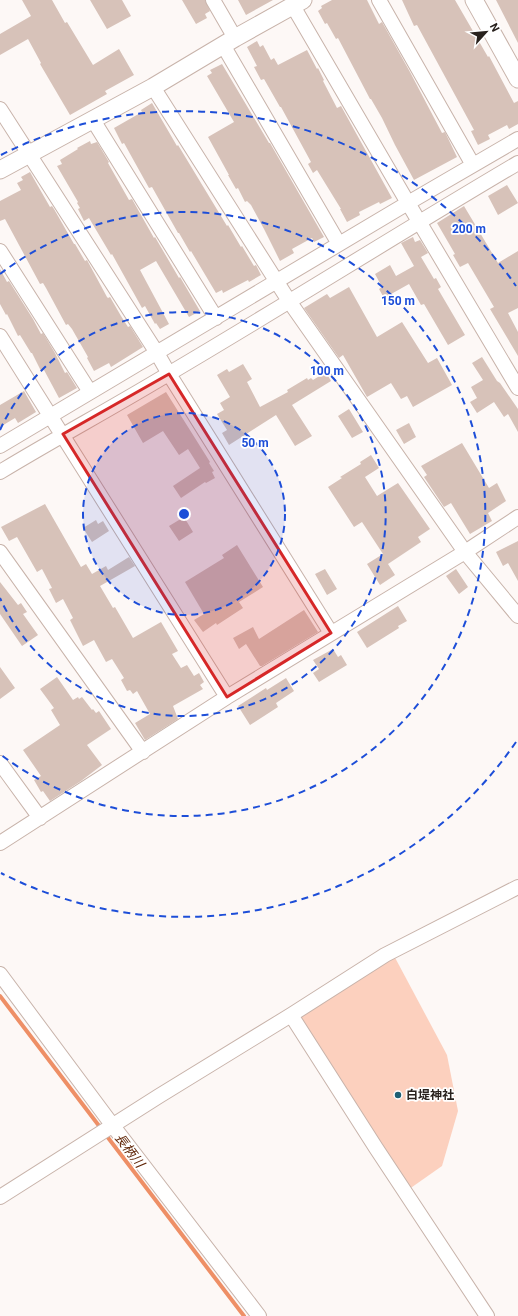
<svg xmlns="http://www.w3.org/2000/svg" width="518" height="1316" viewBox="0 0 518 1316" font-family="Roboto,'Noto Sans JP',sans-serif">
	<style>
		.green { fill: #fcd0be }
		.lines { fill: none; stroke-linecap: round; stroke-linejoin: round }
		.stream { stroke: #ee8f66; stroke-width: 4 }
		.building { fill: #d7c2b9 }
		.minor-casing { stroke: #c8b3aa; stroke-width: 16 }
		.tertiary-casing { stroke: #c8b3aa; stroke-width: 19 }
		.minor { stroke: #fff; stroke-width: 14 }
		.tertiary { stroke: #fff; stroke-width: 17 }
		.marked { fill: #d62828; fill-opacity: 0.2; stroke: #d62828; stroke-width: 3; stroke-linejoin: round }
		.ring { fill: none; stroke: #1d4ed8; stroke-width: 2; stroke-dasharray: 7 5 }
		.poi-dot { fill: #1e5f74; stroke: #fff; stroke-width: 1.5 }
		.labels { text-anchor: middle; stroke-width: 3.5; stroke-linejoin: round; paint-order: stroke }
		.poi-label { font-size: 12px; font-weight: bold; fill: #28211d; stroke: #fff; text-anchor: start }
		.water-label { font-size: 13px; font-style: italic; fill: #602506; stroke: #fff }
		.centre { fill: #1d4ed8; stroke: #fff; stroke-width: 2 }
		.ring-label { font-size: 12px; text-anchor: middle; font-weight: bold; fill: #1d4ed8; stroke: #fff; stroke-width: 3.5; stroke-linejoin: round; paint-order: stroke }
	</style>
	<rect width="100%" height="100%" fill="#fdf8f6"/>
	<path class="green" d="M392,952L447,1055L458,1111L442,1166L405,1192L291,1015Z"/>
	<g class="lines">
		<path class="stream" d="M0,996L244,1316"/>
	</g>
	<path class="building" d="M22,0H52L65,23L67,22L93,65L119,49L134,75L105,91L107,94L70,115L40,64L41,63L28,39L0,55V34L31,16Z
		M90,0H122L131,16L107,29Z
		M182,0H205L210,11L205,14L207,18L196,24Z
		M238,0H273L246,15Z
		M332,0H367L379,24L382,22L410,72L442,133L445,132L457,157L414,180L395,145L382,118L371,99H370L338,38L336,39L327,23L325,24L318,11L322,8L321,6Z
		M402,0H455L488,57L489,56L514,103L518,101V124L509,129L507,125L488,135L490,139L478,145L471,131L474,130L417,25L414,26Z
		M496,0H518V43Z
		M257,41L260,47L263,45L271,60L274,58L278,65L307,50L317,69L318,68L324,80L323,81L337,108L341,106L392,198L380,204L379,202L359,212L360,215L347,222L340,209H341L317,170L313,173L308,164L311,162L281,107H280L264,79L261,80L254,67L257,66L247,47Z
		M222,64L269,143H270L324,237L314,242L312,238L292,249L294,253L280,261L264,229L251,205L247,201L245,202L238,188L236,189L228,175H229L208,137L234,122L207,76L212,73L210,70Z
		M152,103L177,146L178,145L227,226L228,225L241,247L242,246L254,266L256,265L261,275L249,282L248,280L223,293L222,290L216,293L191,251L190,252L179,233H178L152,187L149,188L124,143L122,144L114,128L142,112L141,110Z
		M90,141L91,144L97,142L109,162L108,163L129,200L132,199L154,238L155,237L179,278L180,277L200,311L189,317L156,261L140,270L169,324L160,329L156,323L155,324L145,306L142,308L112,254L111,255L89,218L84,221L78,209L80,208L77,203L78,202L57,166L62,164L60,160L78,149L77,148Z
		M30,172L50,207L52,206L54,209L74,244H75L85,261L87,260L107,297L108,298L110,297L121,316L128,327L130,326L143,347L111,367L109,363L94,371L87,358L88,357L72,329L68,324L66,325L46,288L43,283L40,284L5,219L0,221V201L21,190L17,183L23,180L21,177Z
		M507,185L518,203L498,215L488,196Z
		M464,206L498,263L518,251V308L508,313L518,332V356L490,309L494,307L468,263L460,267L453,255L455,254L437,223Z
		M413,237L415,242L420,240L428,253L421,257L434,279L436,278L441,287L438,289L465,335L448,345L424,304L421,305L409,284L384,298L379,289L382,287L375,274L390,265L396,276L414,266L401,243Z
		M0,269L7,282L9,281L33,319L41,334L43,333L55,353L65,373L67,372L77,388L59,398L44,370L41,371L32,353H31L20,335L18,336L7,314L6,315L0,304Z
		M349,287L377,337L402,322L428,363L437,358L452,385L413,407L407,396L401,399L391,383L367,397L343,355L339,358L304,308L327,294L330,298Z
		M482,357L497,381L500,383L518,409V432L508,414L504,417L494,402L477,413L470,402L477,398L471,387L483,380L472,363Z
		M243,364L252,379L247,382L260,407L288,392L287,390L307,378L308,380L311,378L313,380L326,372L331,381L292,405L312,436L295,446L276,415L229,445L222,433L227,430L217,414L224,410L220,403L230,397L217,375L227,369L229,372Z
		M24,391L36,412L18,423L15,418L0,427V405Z
		M166,392L210,462L209,463L214,471L212,472L215,478L206,483L205,482L181,498L173,486L200,468L188,449L179,455L163,431L143,443L127,415Z
		M349,409L363,432L352,438L338,416Z
		M409,423L416,437L404,444L396,430Z
		M462,443L489,488L497,483L506,501L488,513L492,521L470,534L451,503L444,507L424,477L427,475L421,466Z
		M371,455L379,468L365,477L377,496L398,483L430,529L418,537L421,542L388,564L395,575L380,585L367,564L383,554L362,522L354,527L328,487L342,478L340,477L361,464L360,462Z
		M45,504L81,567L86,564L92,574L106,566L108,570L129,557L135,566L100,586L113,608L115,607L133,638L161,622L178,651L172,654L181,668L187,665L194,676L199,673L204,682L200,685L203,689L173,706L178,719L145,740L135,723L150,714L137,691L133,694L130,690L127,691L121,680L124,678L112,659L106,662L94,640L83,646L70,620L73,618L63,599L56,603L49,589L52,588L42,569L37,572L17,537L9,541L1,527Z
		M184,517L193,532L179,541L169,526Z
		M96,520L98,524L103,521L109,531L92,542L83,528Z
		M518,541V581L508,563L503,566L496,552Z
		M237,545L263,587L239,602L243,608L217,625L216,623L203,632L194,620L204,614L185,582L224,558L222,555Z
		M325,569L337,589L327,595L315,574Z
		M456,569L468,587L459,594L446,576Z
		M0,582L18,605L21,603L27,612L23,614L38,635L22,646L0,614Z
		M398,606L407,621L398,626L399,628L367,648L357,632Z
		M304,610L318,632L262,666H260L246,644L239,649L233,638L253,627L259,639Z
		M333,649L338,657L341,655L347,665L319,682L313,673L319,669L313,660Z
		M0,667L15,688L0,699Z
		M57,677L73,700L78,697L79,699L82,697L92,710L93,709L96,713L99,711L111,729L87,745L102,765L81,781L50,801L43,791L41,792L34,780L41,776L23,750L60,725L51,710L54,708L40,689Z
		M286,678L294,691L276,703L278,707L250,725L238,706L266,688L267,690Z"/>
	<g class="lines">
		<defs>
			<path id="minor" d="M213,0L235,38
				M379,0L473,165
				M293,6L408,203L518,388
				M223,45L339,244
				M153,87L289,301L465,552L518,616
				M0,109L157,353L169,374L331,633
				M93,120L216,318
				M0,251L90,392
				M0,336L227,697
				M0,446L408,203L518,139
				M0,472C56,438 114,407 170,373C287,304 401,232 518,163
				M0,552L143,752
				M0,763L40,818
				M0,843L227,697L465,552L518,517
				M0,974L113,1126L259,1316
				M291,1015L376,1148L487,1316
				M0,1197L159,1096L291,1015L385,955L518,887"/>
			<path id="tertiary" d="M474,0L518,79
				M0,170L153,87L235,38L303,0"/>
		</defs>
		<use href="#minor" class="minor-casing"/>
		<use href="#tertiary" class="tertiary-casing"/>
		<use href="#minor" class="minor"/>
		<use href="#tertiary" class="tertiary"/>
	</g>
	<path class="marked" d="M169,374L331,633L227,697L63,434Z"/>
	<circle cx="184" cy="514" r="101" fill="#1d4ed8" fill-opacity=".12"/>
	<g class="ring">
		<circle cx="184" cy="514" r="101"/>
		<path d="M0 430A202 202 0 1 1 0 598"/>
		<path d="M0 274A302 302 0 1 1 0 754"/>
		<path d="M516 742A403 403 0 0 1 1 873M1 155A403 403 0 0 1 516 286"/>
	</g>
	<circle class="poi-dot" cx="398" cy="1095" r="4"/>
	<g class="labels">
		<g class="poi-label">
			<text x="406" y="1099">白堤神社</text>
		</g>
		<g class="water-label">
			<text transform="translate(130 1150) rotate(53)" y="5">長柄川</text>
		</g>
	</g>
	<circle cx="184" cy="514" r="6" class="centre"/>
	<g class="ring-label">
		<text x="469" y="233">200 m</text>
		<text x="398" y="305">150 m</text>
		<text x="327" y="375">100 m</text>
		<text x="255" y="447">50 m</text>
	</g>
	<g transform="translate(486 32) rotate(63)" stroke="#ffffff" stroke-width="3" paint-order="stroke">
	<path d="M0-3L7 15L0 10L-7 15Z" fill="#28211d"/>
	<text y="-6" font-size="11" font-weight="bold" text-anchor="middle" fill="#28211d">N</text>
	</g>
</svg>
